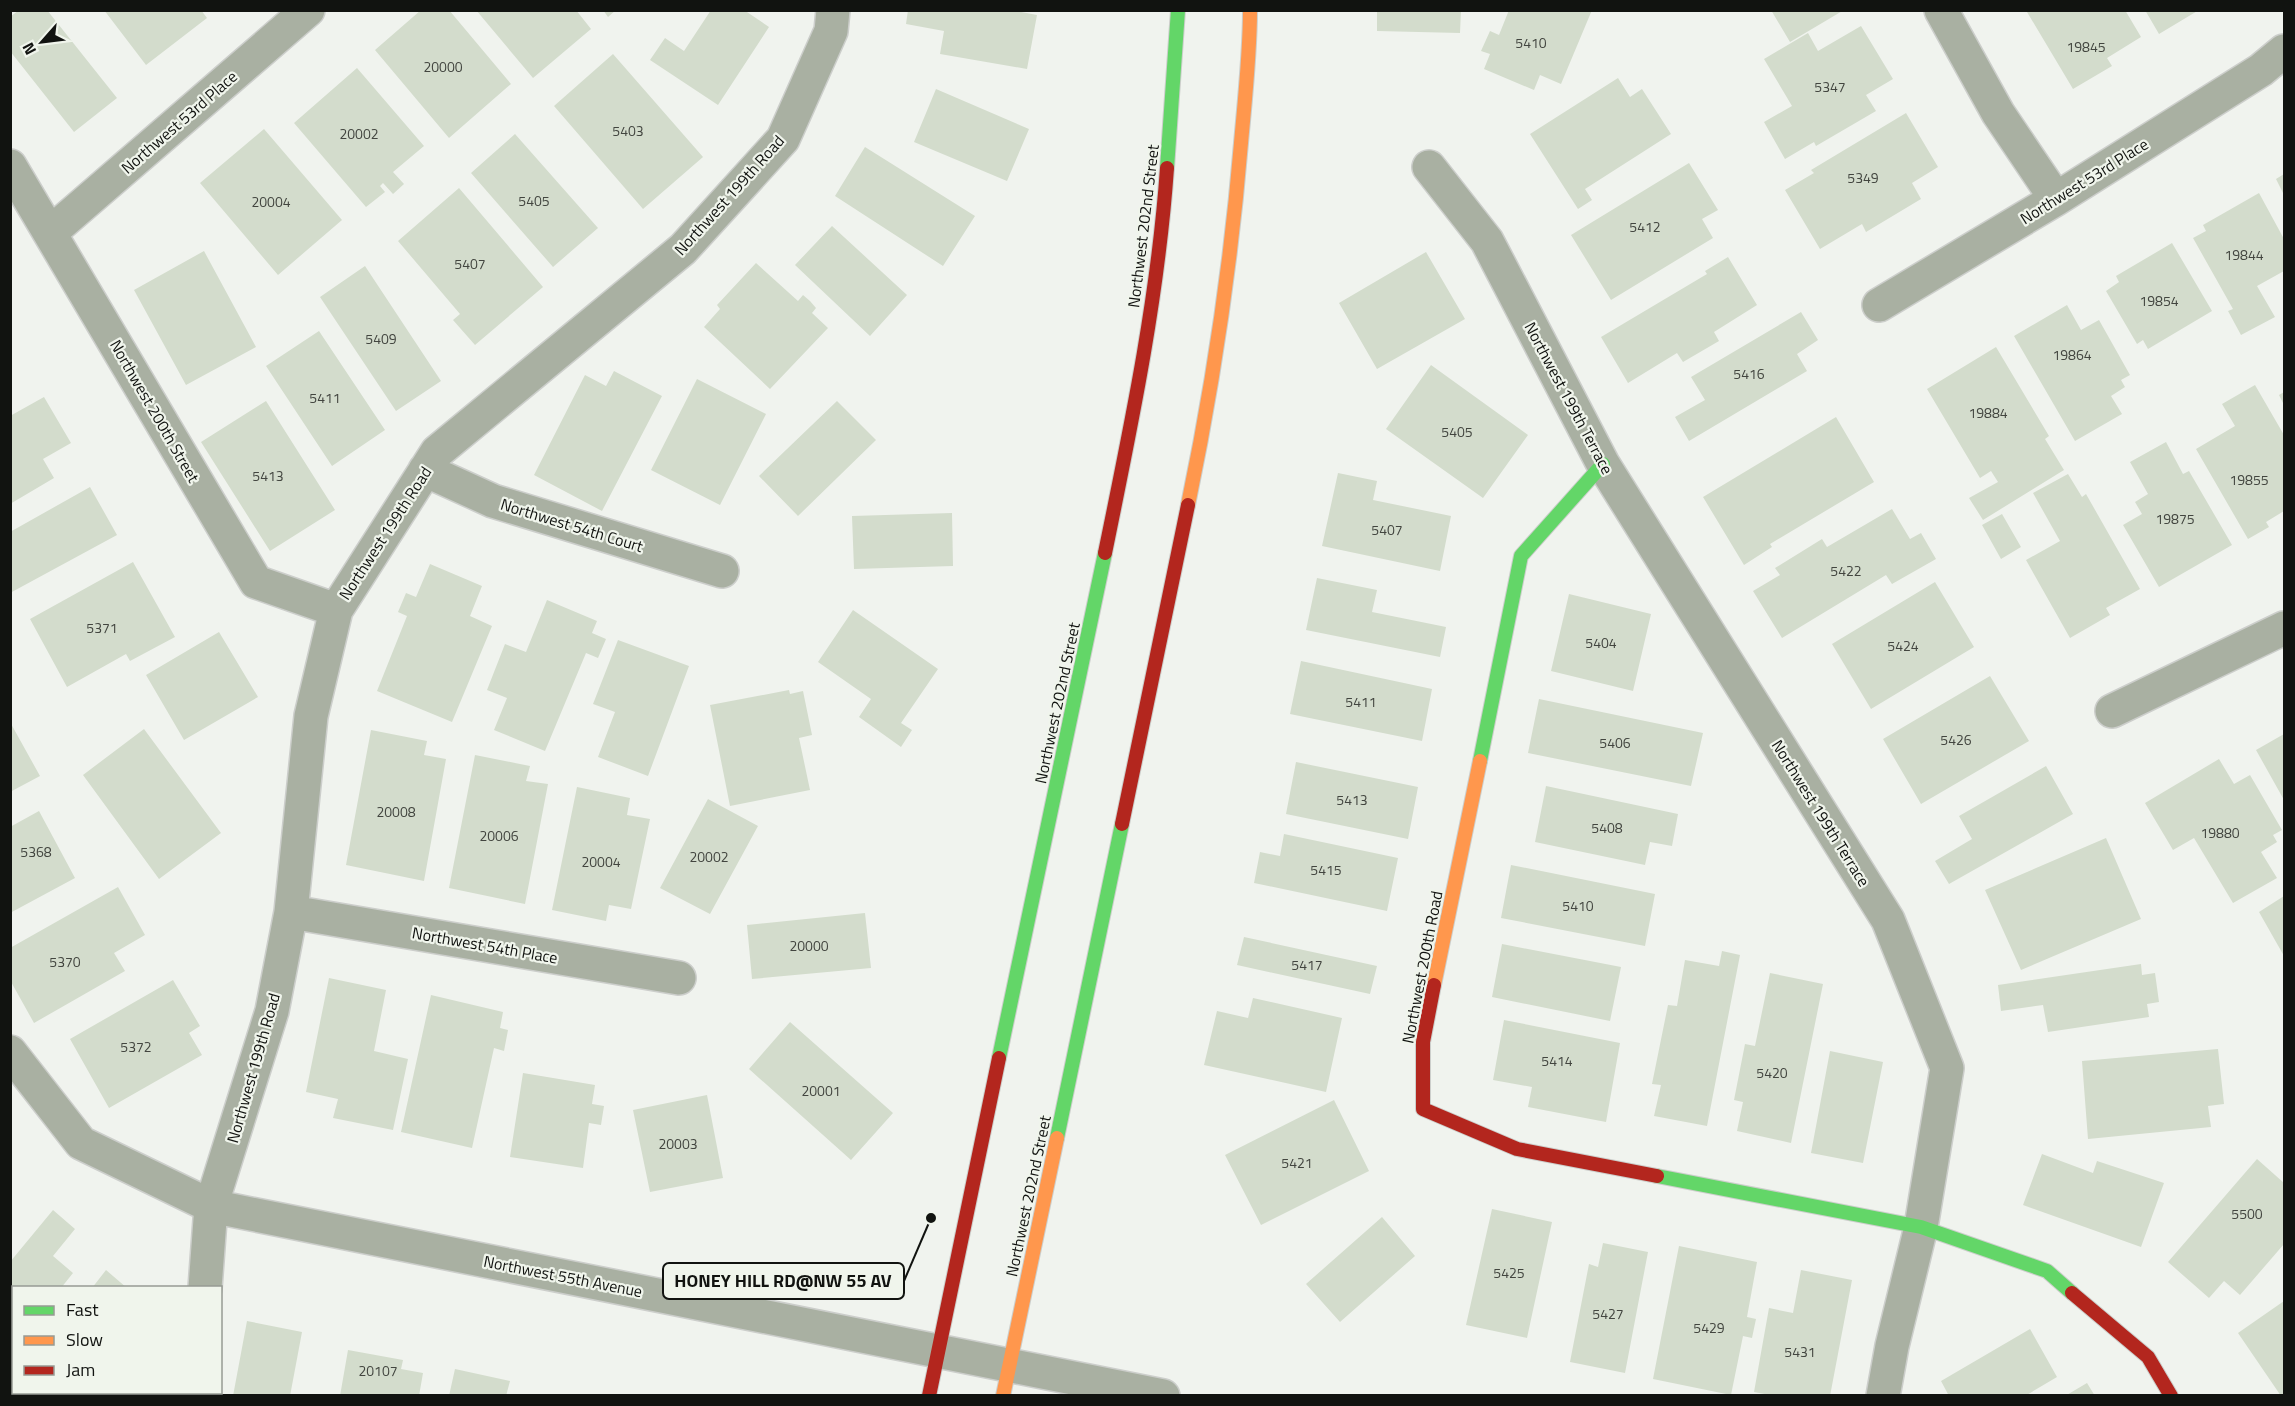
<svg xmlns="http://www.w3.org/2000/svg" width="2295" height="1406" viewBox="0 0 2295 1406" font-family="'Titillium Web',sans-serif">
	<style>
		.building { fill: #d3dccc }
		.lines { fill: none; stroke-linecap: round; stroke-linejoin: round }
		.street-casing { stroke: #cccecb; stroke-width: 36 }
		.fast-casing { stroke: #cccecb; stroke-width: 16 }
		.slow-casing { stroke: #cccecb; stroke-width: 16 }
		.jam-casing { stroke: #cccecb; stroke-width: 16 }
		.street { stroke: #a9b0a2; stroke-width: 33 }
		.fast { stroke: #63d668; stroke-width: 14 }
		.slow { stroke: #ff974d; stroke-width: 14 }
		.jam { stroke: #b3261e; stroke-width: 14 }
		.labels { text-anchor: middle; stroke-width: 4.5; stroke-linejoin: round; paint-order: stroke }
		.number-label { font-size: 14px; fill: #42453f }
		.street-label { font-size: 16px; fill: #111310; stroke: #f0f5ec }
		.leader { fill: none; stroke: #111310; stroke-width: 2 }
		.callout-dot { fill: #111310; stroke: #f0f5ec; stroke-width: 2 }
		.callout { fill: #f0f5ec; stroke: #111310; stroke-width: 2 }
		.callout-label { font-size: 18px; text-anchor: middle; font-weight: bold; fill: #111310 }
	</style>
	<rect width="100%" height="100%" fill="#f0f3ee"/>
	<path class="building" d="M19,10H47L117,98L74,132L10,51V17Z
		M104,10H201L207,18L146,65Z
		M421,10H449L511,84L449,138L375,50Z
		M476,10H576L591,29L533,78Z
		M603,10H616L608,17Z
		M711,10H744L769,27L718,105L650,60L665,38L684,51Z
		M908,10H1010L1037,15L1027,69L940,54L944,31L906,24Z
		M1377,10H1461L1460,33L1377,31Z
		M1509,10H1592L1561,84L1540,75L1534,90L1484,69L1490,54L1481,51L1490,31L1499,35Z
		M1771,10H1844L1790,42Z
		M2030,10H2125L2141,37L2107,58L2112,66L2073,89L2027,12Z
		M2145,10H2199L2159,34Z
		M1861,26L1893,79L1866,95L1876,111L1816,146L1814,142L1785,159L1764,122L1792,106L1764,59L1808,33L1818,51Z
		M613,54L703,157L643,209L554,106Z
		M357,68L424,146L393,172L404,184L393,194L383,183L380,186L385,192L366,207L294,123Z
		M1618,78L1630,97L1642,89L1671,134L1585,189L1592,200L1578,209L1530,134Z
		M936,89L1029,129L1007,181L914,142Z
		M1906,113L1938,167L1912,183L1921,199L1866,232L1862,224L1820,249L1785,190L1814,173L1811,170Z
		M264,129L342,220L278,275L200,183Z
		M515,134L598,228L553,267L471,173Z
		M865,147L975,216L943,266L835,196Z
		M1689,163L1718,210L1702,219L1713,238L1611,300L1571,235Z
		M2284,174V195L2276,179Z
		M459,188L543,287L475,345L453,320L460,314L398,241Z
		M2259,193L2284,239V271L2257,286L2275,317L2241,335L2228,311L2233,309L2193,238L2206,231L2203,225Z
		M832,226L907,295L870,336L795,265Z
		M2172,243L2212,311L2148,349L2143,340L2137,344L2106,291L2119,282L2116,276Z
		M204,251L256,347L186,385L134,290Z
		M1426,252L1465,319L1377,369L1339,303Z
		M1728,257L1757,305L1714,332L1719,341L1683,362L1677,353L1628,383L1601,337L1707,274L1705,271Z
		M756,263L798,301L803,295L810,301L816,308L812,313L828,328L770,389L704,327L720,309L717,305Z
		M365,266L441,381L396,411L320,297Z
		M2067,305L2081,330L2099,320L2130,375L2121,380L2125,387L2111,396L2122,414L2075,441L2014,336Z
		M1801,312L1818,340L1797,354L1807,371L1689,441L1675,417L1705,400L1691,377Z
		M319,331L385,430L332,466L266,366Z
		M1996,347L2049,436L2045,439L2064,470L1983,520L1969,498L1998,482L1991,471L1980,478L1927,389Z
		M1431,365L1528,435L1483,498L1386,429Z
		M614,371L662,396L602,511L534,475L585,375L606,386Z
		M697,379L766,414L720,505L651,470Z
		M2255,385L2284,435V511L2266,522L2269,527L2248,539L2196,449L2235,426L2222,404Z
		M2284,392V405L2279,395Z
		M44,397L71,443L43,459L54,478L10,504V416Z
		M266,401L335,510L270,551L201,442Z
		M837,401L876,440L798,516L759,476Z
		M1836,417L1874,482L1770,544L1772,547L1744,565L1703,497Z
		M2166,442L2183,474L2189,471L2232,545L2159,587L2123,525L2142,514L2135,502L2148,494L2130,462Z
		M1338,473L1377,481L1373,500L1451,516L1440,571L1322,546Z
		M2068,474L2082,497L2086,494L2140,589L2106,608L2110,615L2070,638L2026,560L2060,541L2033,493Z
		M90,487L117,535L10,593V532Z
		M1892,509L1910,539L1921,533L1936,559L1892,584L1886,575L1782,638L1753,591L1780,575L1775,568L1822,539L1827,547Z
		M952,513L953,566L854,569L852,516Z
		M2002,514L2021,547L2001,559L1982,525Z
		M133,562L175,637L130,661L126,654L67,687L30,619Z
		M430,564L482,586L470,616L492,626L452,722L377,691L407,616L398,612L406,593L416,597Z
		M1317,578L1377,590L1372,612L1446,627L1440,657L1306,630Z
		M1935,582L1974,647L1871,709L1832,644Z
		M1569,594L1651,614L1633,691L1551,671Z
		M547,600L597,621L592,633L606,639L598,658L586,653L545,751L494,730L507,698L487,690L505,644L526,652Z
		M853,610L938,669L901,723L912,730L901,747L859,717L871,699L818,662Z
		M219,632L258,697L184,740L146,675Z
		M618,640L689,666L648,776L598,757L615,712L593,704Z
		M1301,661L1432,689L1422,741L1290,714Z
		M1990,676L2029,741L1921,804L1883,739Z
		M789,690L790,694L803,691L812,735L799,738L810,790L730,806L710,705Z
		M1539,699L1703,733L1691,786L1528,753Z
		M10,722L40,776L10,792Z
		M144,729L221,833L159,879L83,775Z
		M371,730L427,741L424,755L446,759L424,881L346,865Z
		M2284,734V800L2256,750Z
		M475,755L530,766L526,781L548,784L525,904L449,888Z
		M2219,759L2234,784L2250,775L2282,830L2273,835L2277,842L2261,852L2277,878L2233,903L2194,838L2173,850L2145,803Z
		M1296,762L1418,787L1408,839L1286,814Z
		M2046,766L2073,814L1949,884L1935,861L1972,839L1959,816Z
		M1546,786L1678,814L1672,846L1650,842L1645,865L1535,842Z
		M577,787L630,798L627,815L650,819L631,909L609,905L606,921L552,910Z
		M708,799L758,826L710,914L660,888Z
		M39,811L75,878L10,913V827Z
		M1284,834L1398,858L1387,911L1254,883L1260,852L1280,856Z
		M2106,838L2141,919L2021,970L1985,890Z
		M1511,865L1655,894L1645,946L1501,918Z
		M118,887L145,935L114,953L125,971L34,1023L10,980V948Z
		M2284,896V956L2259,912Z
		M865,913L871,968L752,979L747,925Z
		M1244,937L1377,966L1370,994L1237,965Z
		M1502,944L1621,967L1610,1021L1492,997Z
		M1722,951L1740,955L1707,1126L1654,1116L1661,1085L1652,1084L1668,1005L1677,1006L1685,960L1719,966Z
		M2141,964L2142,975L2155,973L2159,1002L2147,1004L2149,1017L2048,1032L2043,1005L2001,1011L1998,985Z
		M1770,973L1823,984L1791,1143L1737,1131L1743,1102L1734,1100L1745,1044L1755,1046Z
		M329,978L386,990L374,1051L408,1059L393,1130L333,1118L338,1099L306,1092Z
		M173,980L200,1026L189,1033L202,1055L109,1108L70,1039Z
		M431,995L503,1012L500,1028L508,1030L504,1051L494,1048L472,1148L401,1132Z
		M1253,998L1342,1018L1326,1092L1204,1065L1217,1011L1248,1018Z
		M1504,1020L1620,1043L1606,1122L1528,1107L1532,1087L1493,1080Z
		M790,1022L893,1113L851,1160L749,1069Z
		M2218,1049L2224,1104L2208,1106L2211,1127L2088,1139L2082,1061Z
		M1830,1051L1883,1062L1863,1163L1811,1153Z
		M523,1073L595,1085L592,1104L604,1106L601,1125L589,1123L583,1168L510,1157Z
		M707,1095L723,1178L650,1192L633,1110Z
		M1334,1100L1369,1171L1261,1225L1225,1155Z
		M2042,1154L2093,1173L2097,1161L2164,1183L2141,1247L2023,1205Z
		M2257,1159L2284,1183V1244L2240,1295L2224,1281L2209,1298L2168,1262Z
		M1492,1209L1552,1222L1527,1338L1466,1325Z
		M53,1210L75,1229L53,1256L73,1273L61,1288H14V1345L10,1349V1262Z
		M1382,1217L1415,1256L1340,1322L1306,1284Z
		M1603,1243L1648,1252L1625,1373L1570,1362L1589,1264L1598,1267Z
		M1679,1246L1757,1262L1747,1317L1756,1319L1752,1338L1743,1336L1731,1395L1653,1379Z
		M106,1270L127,1288H92Z
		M1801,1270L1852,1280L1830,1396H1775L1754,1392L1769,1308L1793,1313Z
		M2284,1301V1393L2281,1396L2238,1333Z
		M247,1321L302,1332L290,1396H233Z
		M2030,1329L2057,1377L2025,1396H1949L1941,1381Z
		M348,1350L403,1360L401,1369L423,1373L419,1396H340Z
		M455,1369L510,1381L506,1396H449Z
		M2087,1383L2095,1396H2065Z"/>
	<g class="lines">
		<defs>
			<path id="street" d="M1941,10L1998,113L2056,199
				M10,166L256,582L336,610
				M1429,167L1487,241L1603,464L1888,920L1947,1068L1921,1227L1892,1346L1883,1396
				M50,233L308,10
				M1879,305L2056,199L2261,70L2284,51
				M425,470L493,501L722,571
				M2112,711L2284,628
				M291,912L679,978
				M10,1052L81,1143L211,1206L1163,1396
				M205,1288L211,1206L272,1011L291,912L311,716L336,610L437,452L683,249L783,139L831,31L833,10
				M181,1396L182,1392"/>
			<path id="fast" d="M1167,168L1178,10
				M1480,761L1521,556L1603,464
				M999,1058L1105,553
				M1057,1138L1122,824
				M1657,1176L1921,1227L2047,1271L2072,1293"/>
			<path id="slow" d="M1188,505C1213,385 1231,264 1241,143C1245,98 1250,54 1250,10
				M1434,985L1480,761
				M1003,1396L1057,1138"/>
			<path id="jam" d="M1105,553C1131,426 1158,298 1167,168
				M1122,824L1188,505
				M1434,985L1423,1042V1109L1517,1149L1657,1176
				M2072,1293L2148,1357L2171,1396
				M929,1396L999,1058"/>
		</defs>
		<use href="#street" class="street-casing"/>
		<use href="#fast" class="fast-casing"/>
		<use href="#slow" class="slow-casing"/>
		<use href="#jam" class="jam-casing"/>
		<use href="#street" class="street"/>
		<use href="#fast" class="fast"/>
		<use href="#slow" class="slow"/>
		<use href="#jam" class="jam"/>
	</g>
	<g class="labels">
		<g class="number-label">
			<text x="1531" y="48">5410</text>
			<text x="2086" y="52">19845</text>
			<text x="443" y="72">20000</text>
			<text x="1830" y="92">5347</text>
			<text x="628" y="136">5403</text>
			<text x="359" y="139">20002</text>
			<text x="1863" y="183">5349</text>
			<text x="534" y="206">5405</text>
			<text x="271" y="207">20004</text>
			<text x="1645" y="232">5412</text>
			<text x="2244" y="260">19844</text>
			<text x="470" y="269">5407</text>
			<text x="2159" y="306">19854</text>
			<text x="381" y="344">5409</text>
			<text x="2072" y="360">19864</text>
			<text x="1749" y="379">5416</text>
			<text x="325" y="403">5411</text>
			<text x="1988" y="418">19884</text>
			<text x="1457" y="437">5405</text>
			<text x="268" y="481">5413</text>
			<text x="2249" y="485">19855</text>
			<text x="2175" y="524">19875</text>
			<text x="1387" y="535">5407</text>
			<text x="1846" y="576">5422</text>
			<text x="102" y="633">5371</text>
			<text x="1601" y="648">5404</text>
			<text x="1903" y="651">5424</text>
			<text x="1361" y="707">5411</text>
			<text x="1956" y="745">5426</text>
			<text x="1615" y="748">5406</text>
			<text x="1352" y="805">5413</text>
			<text x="396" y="817">20008</text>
			<text x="1607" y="833">5408</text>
			<text x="2220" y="838">19880</text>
			<text x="499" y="841">20006</text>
			<text x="36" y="857">5368</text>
			<text x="709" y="862">20002</text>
			<text x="601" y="867">20004</text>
			<text x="1326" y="875">5415</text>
			<text x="1578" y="911">5410</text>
			<text x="809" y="951">20000</text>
			<text x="65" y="967">5370</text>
			<text x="1307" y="970">5417</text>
			<text x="136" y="1052">5372</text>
			<text x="1557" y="1066">5414</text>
			<text x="1772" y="1078">5420</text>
			<text x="821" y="1096">20001</text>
			<text x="678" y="1149">20003</text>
			<text x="1297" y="1168">5421</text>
			<text x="2247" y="1219">5500</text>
			<text x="1509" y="1278">5425</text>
			<text x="1608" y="1319">5427</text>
			<text x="1709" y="1333">5429</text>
			<text x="1800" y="1357">5431</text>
			<text x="378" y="1376">20107</text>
		</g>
		<g class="street-label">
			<text transform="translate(179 122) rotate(-41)" y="6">Northwest 53rd Place</text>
			<text transform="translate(2084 181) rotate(-32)" y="6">Northwest 53rd Place</text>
			<text transform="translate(729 195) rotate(-48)" y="6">Northwest 199th Road</text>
			<text transform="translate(1143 226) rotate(-83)" y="6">Northwest 202nd Street</text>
			<text transform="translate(1569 398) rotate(62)" y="6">Northwest 199th Terrace</text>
			<text transform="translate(155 411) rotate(60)" y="6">Northwest 200th Street</text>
			<text transform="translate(572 525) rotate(17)" y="6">Northwest 54th Court</text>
			<text transform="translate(385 533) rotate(-57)" y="6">Northwest 199th Road</text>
			<text transform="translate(1057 703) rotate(-78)" y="6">Northwest 202nd Street</text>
			<text transform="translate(1821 813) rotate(58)" y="6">Northwest 199th Terrace</text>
			<text transform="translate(485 945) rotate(10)" y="6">Northwest 54th Place</text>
			<text transform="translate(1422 967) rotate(-79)" y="6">Northwest 200th Road</text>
			<text transform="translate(253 1068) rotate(-74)" y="6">Northwest 199th Road</text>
			<text transform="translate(1028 1196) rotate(-78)" y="6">Northwest 202nd Street</text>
			<text transform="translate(563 1276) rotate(11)" y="6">Northwest 55th Avenue</text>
		</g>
	</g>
	<path class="leader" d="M931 1218L904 1281"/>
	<circle class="callout-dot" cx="931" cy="1218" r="6"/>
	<rect class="callout" x="663" y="1263" width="241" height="36" rx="6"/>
	<g class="callout-label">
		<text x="783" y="1287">HONEY HILL RD@NW 55 AV</text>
	</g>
	<rect width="2295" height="1406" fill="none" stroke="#111310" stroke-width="24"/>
	<rect x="12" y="1286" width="210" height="108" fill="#f0f5ec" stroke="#979b94" stroke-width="1.5"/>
	<rect x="24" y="1306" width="30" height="9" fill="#63d668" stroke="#979b94" stroke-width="1.5"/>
	<text x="66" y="1316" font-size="18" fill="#111310">Fast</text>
	<rect x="24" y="1336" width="30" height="9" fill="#ff974d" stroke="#979b94" stroke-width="1.5"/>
	<text x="66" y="1346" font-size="18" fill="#111310">Slow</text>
	<rect x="24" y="1366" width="30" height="9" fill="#b3261e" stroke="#979b94" stroke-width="1.5"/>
	<text x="66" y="1376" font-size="18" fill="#111310">Jam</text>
	<g transform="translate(42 42) rotate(242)" stroke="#f0f5ec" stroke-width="4.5" paint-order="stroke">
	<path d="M0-4.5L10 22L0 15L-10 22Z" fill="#111310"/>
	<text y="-9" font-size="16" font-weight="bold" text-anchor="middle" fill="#111310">N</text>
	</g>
</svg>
